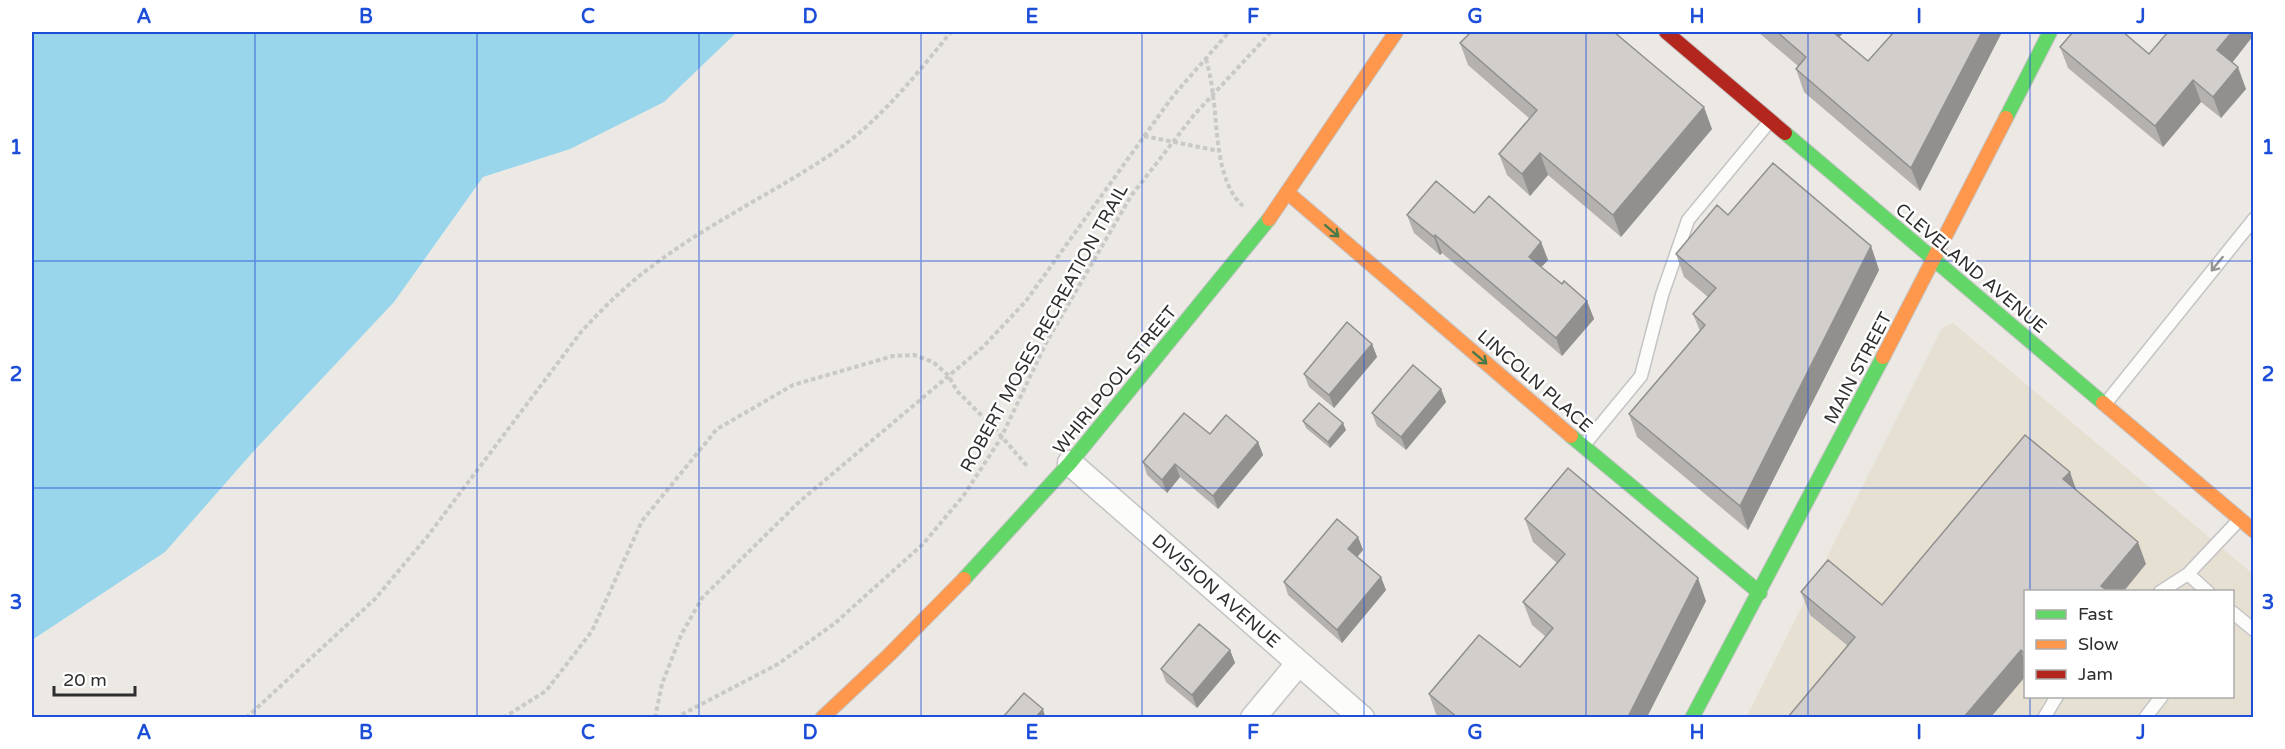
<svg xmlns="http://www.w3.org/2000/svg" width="2285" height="749" viewBox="0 0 2285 749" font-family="'Varela Round',sans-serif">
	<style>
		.education { fill: #e6e0d3; fill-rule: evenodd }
		.water { fill: #99d6ec }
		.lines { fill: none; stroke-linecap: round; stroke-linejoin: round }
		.lane-casing { stroke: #c5c4c5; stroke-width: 15 }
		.street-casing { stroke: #c5c4c5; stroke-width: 27 }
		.fast-casing { stroke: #c5c4c5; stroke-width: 16 }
		.slow-casing { stroke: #c5c4c5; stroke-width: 16 }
		.jam-casing { stroke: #c5c4c5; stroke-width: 16 }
		.path { stroke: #c9c9c8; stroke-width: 4; stroke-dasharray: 4.5 3; stroke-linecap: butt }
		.lane { stroke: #fcfcfb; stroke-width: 12 }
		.street { stroke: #fcfcfb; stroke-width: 24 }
		.fast { stroke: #63d668; stroke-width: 14 }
		.slow { stroke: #ff974d; stroke-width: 14 }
		.jam { stroke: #b3261e; stroke-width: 14 }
		.wall { fill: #b4b1af }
		.shaded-wall { fill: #92908e }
		.building { fill: #d1cecb; stroke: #92908e; stroke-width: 1.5 }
		.oneway { stroke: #467a48 }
		.oneway2 { stroke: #959594 }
		.grid { fill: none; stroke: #1d4ed8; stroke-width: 1.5; stroke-opacity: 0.55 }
		.labels { text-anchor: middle; stroke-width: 5; stroke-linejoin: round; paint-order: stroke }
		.street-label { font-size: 18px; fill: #2e2e2e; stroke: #fff }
		.neatline { fill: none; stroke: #1d4ed8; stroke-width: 2 }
		.grid-label { font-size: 20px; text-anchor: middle; font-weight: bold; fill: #1d4ed8 }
	</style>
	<rect width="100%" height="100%" fill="#ece8e4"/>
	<path class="education" d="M1953,323L2253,574V717L1746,718L1942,328ZM2026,592H2232V696H2026Z"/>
	<path class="water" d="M32,32H737L664,102L570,149L483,177L394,302L252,453L165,552L32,640Z"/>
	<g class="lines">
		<defs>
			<path id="lane" d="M2106,403L2254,219
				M1584,445L1641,376L1662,295L1688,220L1770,121
				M2188,574L2208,592
				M2160,592L2188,574L2239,520
				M2232,612L2254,630
				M2044,718L2057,696
				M2145,718L2162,696"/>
			<path id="street" d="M1070,463L1362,718
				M1253,718L1298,664"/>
			<path id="fast" d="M2006,118L2050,32
				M1785,133L2103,403
				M1571,436L1760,593
				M964,579L1070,463L1269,219
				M1692,718L1883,357"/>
			<path id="slow" d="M1288,193L1571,436
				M1269,219L1396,32
				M1883,357L2006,118
				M2103,403L2254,531
				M822,718L889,655L964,579"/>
			<path id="jam" d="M1666,32L1785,133"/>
		</defs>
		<use href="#lane" class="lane-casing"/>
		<use href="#street" class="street-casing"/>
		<use href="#fast" class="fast-casing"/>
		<use href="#slow" class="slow-casing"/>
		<use href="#jam" class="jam-casing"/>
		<path class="path" d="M1206,59C1209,71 1212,83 1213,96C1218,130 1216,182 1243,206
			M1144,136L1219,151
			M246,718L375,599L427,537L581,332C604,307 627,284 655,264C711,222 775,192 833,153C880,121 916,75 951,32
			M503,718L546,691L592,631L642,521L717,429L793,385L893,356L914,355L933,362L948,375L957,391L995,429L1028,467
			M655,718L662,684L681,635L702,598L799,502L983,347L1026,301L1173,96L1229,32
			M675,718L778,664L834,624L923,544L964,495L1001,438L1046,343L1131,196L1194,115L1271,32"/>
		<use href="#lane" class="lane"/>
		<use href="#street" class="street"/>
		<use href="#fast" class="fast"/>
		<use href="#slow" class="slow"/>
		<use href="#jam" class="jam"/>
	</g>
	<path class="wall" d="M1758,32H1844L1839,37L1868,61L1891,35L1887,32H2002L1920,191L1804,92L1796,69L1798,66Z
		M2253,32V36L2232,62L2246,89L2221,118L2201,102L2163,147L2068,68L2060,47L2149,54Z
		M1460,43L1712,129L1621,237L1548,175L1530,196L1507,175L1499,154L1530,119L1468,65Z
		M1474,213L1541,242L1548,260L1541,267L1562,284L1587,301L1594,319L1562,356L1442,253L1440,255L1414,233L1407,215Z
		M1728,215L1871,246L1879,270L1748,530L1637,437L1629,414L1700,331L1693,314L1708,297L1684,277L1676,254Z
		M1372,344L1377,357L1334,408L1309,387L1304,374Z
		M1441,389L1446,402L1406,450L1377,426L1372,413Z
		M1303,421L1346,430L1330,448L1306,428Z
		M1210,434L1258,442L1263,455L1218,509L1180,477L1167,493L1147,475L1143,462Z
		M2076,490L2146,564L2025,591V677L1848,646L1810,615L1801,592L1882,605Z
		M1525,519L1706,601L1647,717H1437L1429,694L1520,667L1546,637L1532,625L1523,602L1557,563L1533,542Z
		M1358,537L1363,550L1357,557L1386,590L1342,643L1288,595L1284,582Z
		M1230,650L1235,663L1197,708L1166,682L1161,669Z"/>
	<path class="shaded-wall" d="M1826,32H1844L1831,46Z
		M1982,32H2002L1920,191L1911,168Z
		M2232,32H2253V36L2225,72L2217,50Z
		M2238,67L2246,89L2221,118L2213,97Z
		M2193,80L2201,102L2163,147L2155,126Z
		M1704,107L1712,129L1621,237L1613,215Z
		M1540,153L1548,175L1530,196L1522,174Z
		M1435,235L1442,253L1440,255L1434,237Z
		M1541,242L1548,260L1535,274L1529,257Z
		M1871,246L1879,270L1748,530L1740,506Z
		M1587,301L1594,319L1562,356L1556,338Z
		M1372,344L1377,357L1334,408L1329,395Z
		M1441,389L1446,402L1406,450L1401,437Z
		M1343,423L1346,430L1330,448L1328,442Z
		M1258,442L1263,455L1218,509L1213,496Z
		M1175,464L1180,477L1167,493L1162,480Z
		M2070,472L2078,495L2063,479Z
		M1358,537L1363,550L1353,562L1348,549Z
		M2138,542L2146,564L2124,591H2103L2101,586Z
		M1381,577L1386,590L1342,643L1337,630Z
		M1698,578L1706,601L1647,717H1628Z
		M1230,650L1235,663L1197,708L1192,695Z
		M2021,650L2025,663V677L1991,717H1964Z
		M1043,709L1045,716L1044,717H1036Z"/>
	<path class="building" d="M1471,32H1614L1658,69L1704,107L1613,215L1540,153L1522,174L1499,154L1537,110L1460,43Z
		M1777,32H1833L1868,61L1894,32H1982L1911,168L1796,69L1806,57Z
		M2073,32H2123L2149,54L2168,32H2232L2217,50L2238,67L2213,97L2193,80L2155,126L2060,47Z
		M1773,163L1871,246L1740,506L1629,414L1705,325L1693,314L1716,288L1676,254L1717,205L1728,215Z
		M1436,181L1474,213L1489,196L1541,242L1529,257L1562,284L1564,281L1587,301L1556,338L1435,235L1434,237L1407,215Z
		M1347,322L1372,344L1329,395L1304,374Z
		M1413,365L1441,389L1401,437L1372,413Z
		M1319,403L1343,423L1328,442L1303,421Z
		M1184,413L1210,434L1226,415L1258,442L1213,496L1175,464L1162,480L1143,462Z
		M2025,435L2070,472L2063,479L2138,542L2101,586L2108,591H2025V654L2021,650L1964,717H1788L1855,637L1801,592L1828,560L1882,605Z
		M1568,468L1698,578L1628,717H1457L1429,694L1479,635L1520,667L1553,628L1523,602L1565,554L1525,519Z
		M1337,519L1358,537L1348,549L1381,577L1337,630L1284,582Z
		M1199,624L1230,650L1192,695L1161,669Z
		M1024,693L1043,709L1036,717H1003Z"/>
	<defs><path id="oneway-shaft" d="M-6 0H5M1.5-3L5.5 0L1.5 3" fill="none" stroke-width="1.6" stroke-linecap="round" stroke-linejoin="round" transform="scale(1.5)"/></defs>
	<g class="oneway">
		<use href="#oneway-shaft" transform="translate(1332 231) rotate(41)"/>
		<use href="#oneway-shaft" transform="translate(1480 358) rotate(41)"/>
	</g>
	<use class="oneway2" href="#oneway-shaft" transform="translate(2217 264) rotate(129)"/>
	<path class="grid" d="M255,32V718M477,32V718M699,32V718M921,32V718M1142,32V718M1364,32V718M1586,32V718M1808,32V718M2030,32V592M32,261H2254M32,488H2254M2030,696V718"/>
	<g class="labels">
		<g class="street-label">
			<text transform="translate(1971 268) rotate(40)" y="6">CLEVELAND AVENUE</text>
			<text transform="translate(1044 328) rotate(-61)" y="6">ROBERT MOSES RECREATION TRAIL</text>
			<text transform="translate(1858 368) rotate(-62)" y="6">MAIN STREET</text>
			<text transform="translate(1115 380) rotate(-51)" y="6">WHIRLPOOL STREET</text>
			<text transform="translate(1535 381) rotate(41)" y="6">LINCOLN PLACE</text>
			<text transform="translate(1216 591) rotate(41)" y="6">DIVISION AVENUE</text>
		</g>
	</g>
	<rect width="2285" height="749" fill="none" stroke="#ffffff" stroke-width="66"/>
	<rect x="2024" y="590" width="210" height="108" fill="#ffffff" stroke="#ababab" stroke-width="1.5"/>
	<rect x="2036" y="610" width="30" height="9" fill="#63d668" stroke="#ababab" stroke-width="1.5"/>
	<text x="2078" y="620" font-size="18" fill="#2e2e2e">Fast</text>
	<rect x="2036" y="640" width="30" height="9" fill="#ff974d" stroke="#ababab" stroke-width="1.5"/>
	<text x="2078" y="650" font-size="18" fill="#2e2e2e">Slow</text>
	<rect x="2036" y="670" width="30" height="9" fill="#b3261e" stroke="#ababab" stroke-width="1.5"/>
	<text x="2078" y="680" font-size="18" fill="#2e2e2e">Jam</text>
	<path d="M54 686v9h81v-9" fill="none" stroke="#2e2e2e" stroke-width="3"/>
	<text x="63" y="686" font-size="18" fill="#2e2e2e" stroke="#ffffff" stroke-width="4.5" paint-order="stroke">20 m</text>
	<rect x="33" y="33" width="2219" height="683" class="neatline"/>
	<g class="grid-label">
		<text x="144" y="23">A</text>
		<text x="366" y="23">B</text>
		<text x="588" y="23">C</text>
		<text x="810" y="23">D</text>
		<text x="1032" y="23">E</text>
		<text x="1253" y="23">F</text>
		<text x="1475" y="23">G</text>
		<text x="1697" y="23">H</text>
		<text x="1919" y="23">I</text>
		<text x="2141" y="23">J</text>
		<text x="16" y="154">1</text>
		<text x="2268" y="154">1</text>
		<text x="16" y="381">2</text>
		<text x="2268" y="381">2</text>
		<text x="16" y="609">3</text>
		<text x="2268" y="609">3</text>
		<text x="144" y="739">A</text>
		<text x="366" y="739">B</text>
		<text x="588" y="739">C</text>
		<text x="810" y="739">D</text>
		<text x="1032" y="739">E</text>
		<text x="1253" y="739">F</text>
		<text x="1475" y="739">G</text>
		<text x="1697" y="739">H</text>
		<text x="1919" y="739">I</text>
		<text x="2141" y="739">J</text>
	</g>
</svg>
